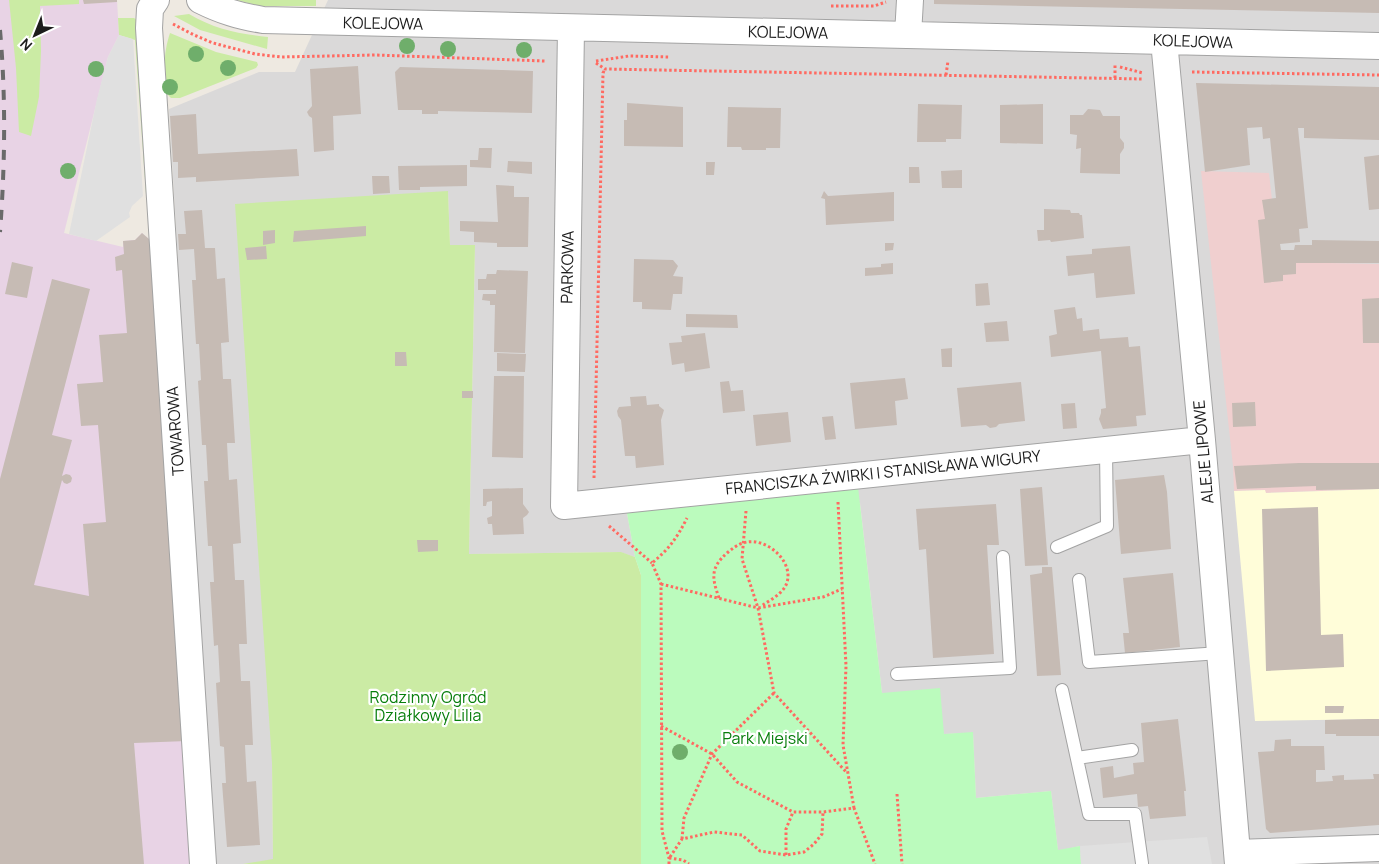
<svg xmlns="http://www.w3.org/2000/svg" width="1379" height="864" viewBox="0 0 1379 864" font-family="Manrope,sans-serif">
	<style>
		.residential { fill: #dad9d9 }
		.commercial { fill: #f0cfcf }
		.industrial { fill: #e8d3e5 }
		.education { fill: #fffdd9 }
		.grass { fill: #cbeba4 }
		.park { fill: #bbfbbd }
		.parking { fill: #e0e0e0 }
		.building { fill: #c6bbb4 }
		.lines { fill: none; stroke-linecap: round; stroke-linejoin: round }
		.service-casing { stroke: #a3a3a3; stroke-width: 14 }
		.minor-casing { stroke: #a3a3a3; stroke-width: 28 }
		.path { stroke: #ff6a61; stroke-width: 3; stroke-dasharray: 2.5 2.5; stroke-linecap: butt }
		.service { stroke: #fff; stroke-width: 12 }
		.minor { stroke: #fff; stroke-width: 26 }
		.rail { stroke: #6a6a6a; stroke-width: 4; stroke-dasharray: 10 10; stroke-linecap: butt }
		.tree { fill: #6fae6b }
		.labels { text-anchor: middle; stroke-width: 4.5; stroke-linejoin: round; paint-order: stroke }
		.street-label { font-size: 16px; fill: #1c1c1c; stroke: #fff }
		.park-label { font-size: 16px; fill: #077e0b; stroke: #fff }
	</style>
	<rect width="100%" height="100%" fill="#eee9e1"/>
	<path class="residential" d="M328,0H1379V864H1081L1080,846L1058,851L1051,791L976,798L973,733L944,734L882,693L860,503L626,508L635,557L620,552L469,554L475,246L450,245L448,191L272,763L273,860L243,864H209L171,306L178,261L169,111V109L259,72H295Z"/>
	<path class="commercial" d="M1201,171L1269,173L1279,262L1379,264V489L1265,493V490L1234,491L1233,466Z"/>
	<path class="industrial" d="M0,0H117L119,35L108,57L64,233L123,247V241L135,240L142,233L149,239L194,864H0Z"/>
	<path class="education" d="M1379,489V719L1255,721L1234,491L1265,490L1266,493Z"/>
	<path class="grass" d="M9,0H79V4L40,6L41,51L39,97L31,136L19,132L16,68Z
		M237,0H316V6H260Z
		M189,14C214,29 239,34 268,37L267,49L200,30L174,16Z
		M118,18H134L137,20L149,194H146L135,40L119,35Z
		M170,33L216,52L257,62L258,65L256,68L180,98H171L168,95C165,70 162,58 170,33Z
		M448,191L450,245H475L469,554L621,552L635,557L641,575V864H243L273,859L272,763L235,204Z"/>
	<path class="park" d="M858,487L882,693L940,688L944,734L973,732L976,798L1051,791L1058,850L1080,846L1081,864H641V575L635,557L626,508Z"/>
	<path class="parking" d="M119,35L133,39L143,196L132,206L129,213L130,217L96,241L69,234L97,99L108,57Z
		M1207,837L1212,864H1081L1080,846Z"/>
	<path class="building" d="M83,0H117V2L84,4Z
		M934,0H1379V13L934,4Z
		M358,66L361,114L333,116L334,150L314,152L312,118L309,116L307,112L312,106L310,69Z
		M400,67L533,71L532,113L438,111V114H422V110H398L395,72Z
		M1196,83L1379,87V140L1304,138V128H1298L1308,228L1299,229L1300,242L1280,244L1281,250H1294L1295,245H1312V240L1379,241V263H1296V274L1283,275V281L1264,283L1258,220L1265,219L1262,200L1276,198L1270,138L1263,139L1262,127L1247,128L1250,165L1205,172Z
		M627,103L683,107V147L624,146V120H627Z
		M918,104L962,105L961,139H946V142H917Z
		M1043,104V144L1000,143V105Z
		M728,107L781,108L780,148H766V150H742L741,147H727Z
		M1088,109L1100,110L1103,116H1120V138L1124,143V148L1120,154V174L1080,173L1081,148L1076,149L1077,135L1070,134V115H1083Z
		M196,114L198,154L297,149L299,176L196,182V177L178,178V162H173L170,116Z
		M479,148H492L491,168L470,167V160H478Z
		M1379,155V209L1369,210L1364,157Z
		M508,161L532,162V174L507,172Z
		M706,162H715L714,175H706Z
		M467,165V186L420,187V190H399L398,166Z
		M909,167H919L920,183H909Z
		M962,170V188H942L941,171Z
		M372,176H389L390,193L373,194Z
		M496,185L514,186V197H529L528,247H497V243L474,242V232L460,231V221L498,222Z
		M824,191L828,196L894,192V221L826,225L825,199L821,198Z
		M1044,209L1070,210L1071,213H1079L1080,215H1082L1084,238L1051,242L1050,240L1038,241L1037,230H1044Z
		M202,210L205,248H215L217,279L225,278L229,342L221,343L223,379H231L235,443H227L229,480L237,479L241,543L233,544L235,580H244L247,644H239L241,681H250L253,745H245L247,782L256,781L260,845L227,847L222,783H226L224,747L220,746L216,683L220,682L218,645L214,646L210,582H214L212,546H208L204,481H208L206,445H202L198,381L201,380L199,344H196L192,280H196L194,249L179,250L178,234H186L184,211Z
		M366,226V236L293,242L294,231Z
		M275,230V243L263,245V231Z
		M142,233L149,239H153L187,741L134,743L144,864H0V479L52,279L90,289L52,435L72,440L62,476L66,474L70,475L72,478L71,482L67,484L64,483L62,480L34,585L89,596L83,524L106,522L98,425L81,426L77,384L103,382L99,335L127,333L122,270L116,271L115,257L124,254L123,241L135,240Z
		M885,243H894L893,250L885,251Z
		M266,246L267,259L247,260L245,248Z
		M1130,246L1135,294L1096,298L1094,273L1068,276L1066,256L1092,254V249Z
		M634,259L673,260L678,266L673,276L683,277L682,294H673L671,310L642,309V302H633Z
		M12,262L33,267L27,298L5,294Z
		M893,263V274L865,276V268L881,267V264Z
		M497,270L528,271L525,353L494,352L495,305H490V301L482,300L483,294H496V290H478V279H486L487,274H496Z
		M988,283L990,305L976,306L975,284Z
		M1379,298V343H1363L1362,299Z
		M1075,307L1077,319L1082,318L1083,331L1099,329L1100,339L1128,337L1129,347L1140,346L1146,415L1136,416L1137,426L1103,429L1099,419L1101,413V409L1106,408L1101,351L1051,357L1049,336L1057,334L1054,310Z
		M686,314L737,315L738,328L686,327Z
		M1007,321L1009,341L986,342L984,323Z
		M705,333L710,368L685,372L684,363L672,365L669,343L682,342L681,336Z
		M952,348V367H942L941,349Z
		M395,352H406L407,366H395Z
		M497,353L526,354L525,372L497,371Z
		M494,376H524L523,458L492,457Z
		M905,378L908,399L895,401L897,425L855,429L850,383Z
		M729,381L731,391L743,390L745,411L723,413L720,382Z
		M1021,382L1025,421L999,424L996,427L990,428L986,425L961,427L957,388Z
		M462,391H473V398H462Z
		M646,396L647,405L659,404V406L664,410L661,420L664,465L636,468L635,456H625L621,420L618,416L617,411L619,407L631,406L630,397Z
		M1255,402L1256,426L1233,427L1232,403Z
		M1075,403L1077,428L1063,429L1061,404Z
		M788,412L791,442L756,446L753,415Z
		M833,416L836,439L825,440L822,417Z
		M1299,463H1379V489L1316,490V486L1237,489L1234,466Z
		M1164,475L1167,492L1171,549L1121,554L1115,480Z
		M1042,487L1048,565L1025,566L1020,489Z
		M523,488V504L529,512L527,515L523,518L524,534L493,535L492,524H488L487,518L492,516V501L487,502L486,506H483V489Z
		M996,504L999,545H987L994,654L933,658L926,549L919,550L916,509Z
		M1318,507L1321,635L1343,634L1344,667L1266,671L1262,509Z
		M417,540H438V551L418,552Z
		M1042,567H1052L1061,675L1037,676L1030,575L1042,573Z
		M1173,573L1180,647L1125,653L1123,633H1129L1123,578Z
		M1325,706H1344L1343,713H1325Z
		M1178,719L1186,791H1184L1186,816L1150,819L1148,806L1138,807L1137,794L1103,798L1100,768L1113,766L1114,778L1134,774L1133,763L1144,762L1141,723Z
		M1369,719H1379V736H1336V734H1325V720Z
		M1291,739V746H1324L1325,770H1316V782L1333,781L1332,776L1344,775V780L1374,779L1373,774H1379V825L1270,833L1266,829L1258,752L1274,751L1275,740Z"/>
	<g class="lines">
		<defs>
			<path id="service" d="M1057,547L1107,526L1106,450
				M1079,580L1089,662L1220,653
				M897,674L1010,668L1003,557
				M1062,690L1089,814H1135L1142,863
				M1077,758L1132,750"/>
			<path id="minor" d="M156,0L150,9L149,28L203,864
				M200,0C222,11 239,16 263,20L1379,46
				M571,28L564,506L1202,440
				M908,35L910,0
				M1164,41L1202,440L1238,864
				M1237,853L1379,848"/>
		</defs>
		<use href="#service" class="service-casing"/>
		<use href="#minor" class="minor-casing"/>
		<path class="path" d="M831,6H874L886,2
			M173,24L194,35L213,43L255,54L281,57L375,55L545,61
			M596,61L629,56L669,57
			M596,63L605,69L1143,79
			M1120,67L1143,73
			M1192,72L1379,75
			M946,75L948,61
			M1115,78V64
			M594,478L603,73L605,69
			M838,502L846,666L843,745L854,808
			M746,511L742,559L758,608L823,597L842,589
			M609,526L652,563
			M661,584L758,608L774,693L847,773
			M719,598C712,578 710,568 727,553C732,549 738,544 743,543C766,535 798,564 785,587C780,595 769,601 761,606
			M661,726L712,754L737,782L793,812H823L854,808L875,864
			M897,794L902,864
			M682,839L684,818L712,754L774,693
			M786,855V829L793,812
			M670,857L682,839L714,832L742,835L760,851L786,855L804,852L814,844L822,834L823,812
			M669,858L683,860L689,864
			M669,864V858L662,831L661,584L652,563C669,549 677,538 687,518"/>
		<use href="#service" class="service"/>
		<use href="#minor" class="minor"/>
		<path class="rail" d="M0,30C6,98 5,165 0,232"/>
	</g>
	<g class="tree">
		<circle cx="407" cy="46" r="8"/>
		<circle cx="448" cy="49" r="8"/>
		<circle cx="524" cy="50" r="8"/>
		<circle cx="196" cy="54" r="8"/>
		<circle cx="228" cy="68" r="8"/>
		<circle cx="96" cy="69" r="8"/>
		<circle cx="170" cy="87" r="8"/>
		<circle cx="68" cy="171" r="8"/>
		<circle cx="680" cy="752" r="8"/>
	</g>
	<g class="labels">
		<g class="street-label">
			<text transform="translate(383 23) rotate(1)" y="6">KOLEJOWA</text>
			<text transform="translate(788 32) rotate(1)" y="6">KOLEJOWA</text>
			<text transform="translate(1193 41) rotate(2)" y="6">KOLEJOWA</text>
			<text transform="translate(567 267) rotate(-89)" y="6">PARKOWA</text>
			<text transform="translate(175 431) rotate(-94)" y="6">TOWAROWA</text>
			<text transform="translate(1203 452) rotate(-95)" y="6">ALEJE LIPOWE</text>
			<text transform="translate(883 472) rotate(-6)" y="6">FRANCISZKA ŻWIRKI I STANISŁAWA WIGURY</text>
		</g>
		<g class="park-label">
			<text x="428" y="703">Rodzinny Ogród<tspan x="428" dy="18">Działkowy Lilia</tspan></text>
			<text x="765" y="744">Park Miejski</text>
		</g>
	</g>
	<g transform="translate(35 35) rotate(223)" stroke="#ffffff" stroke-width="4" paint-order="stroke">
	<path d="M0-4L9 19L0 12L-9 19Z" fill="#1c1c1c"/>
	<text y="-8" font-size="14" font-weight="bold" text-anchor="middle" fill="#1c1c1c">N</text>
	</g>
</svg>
